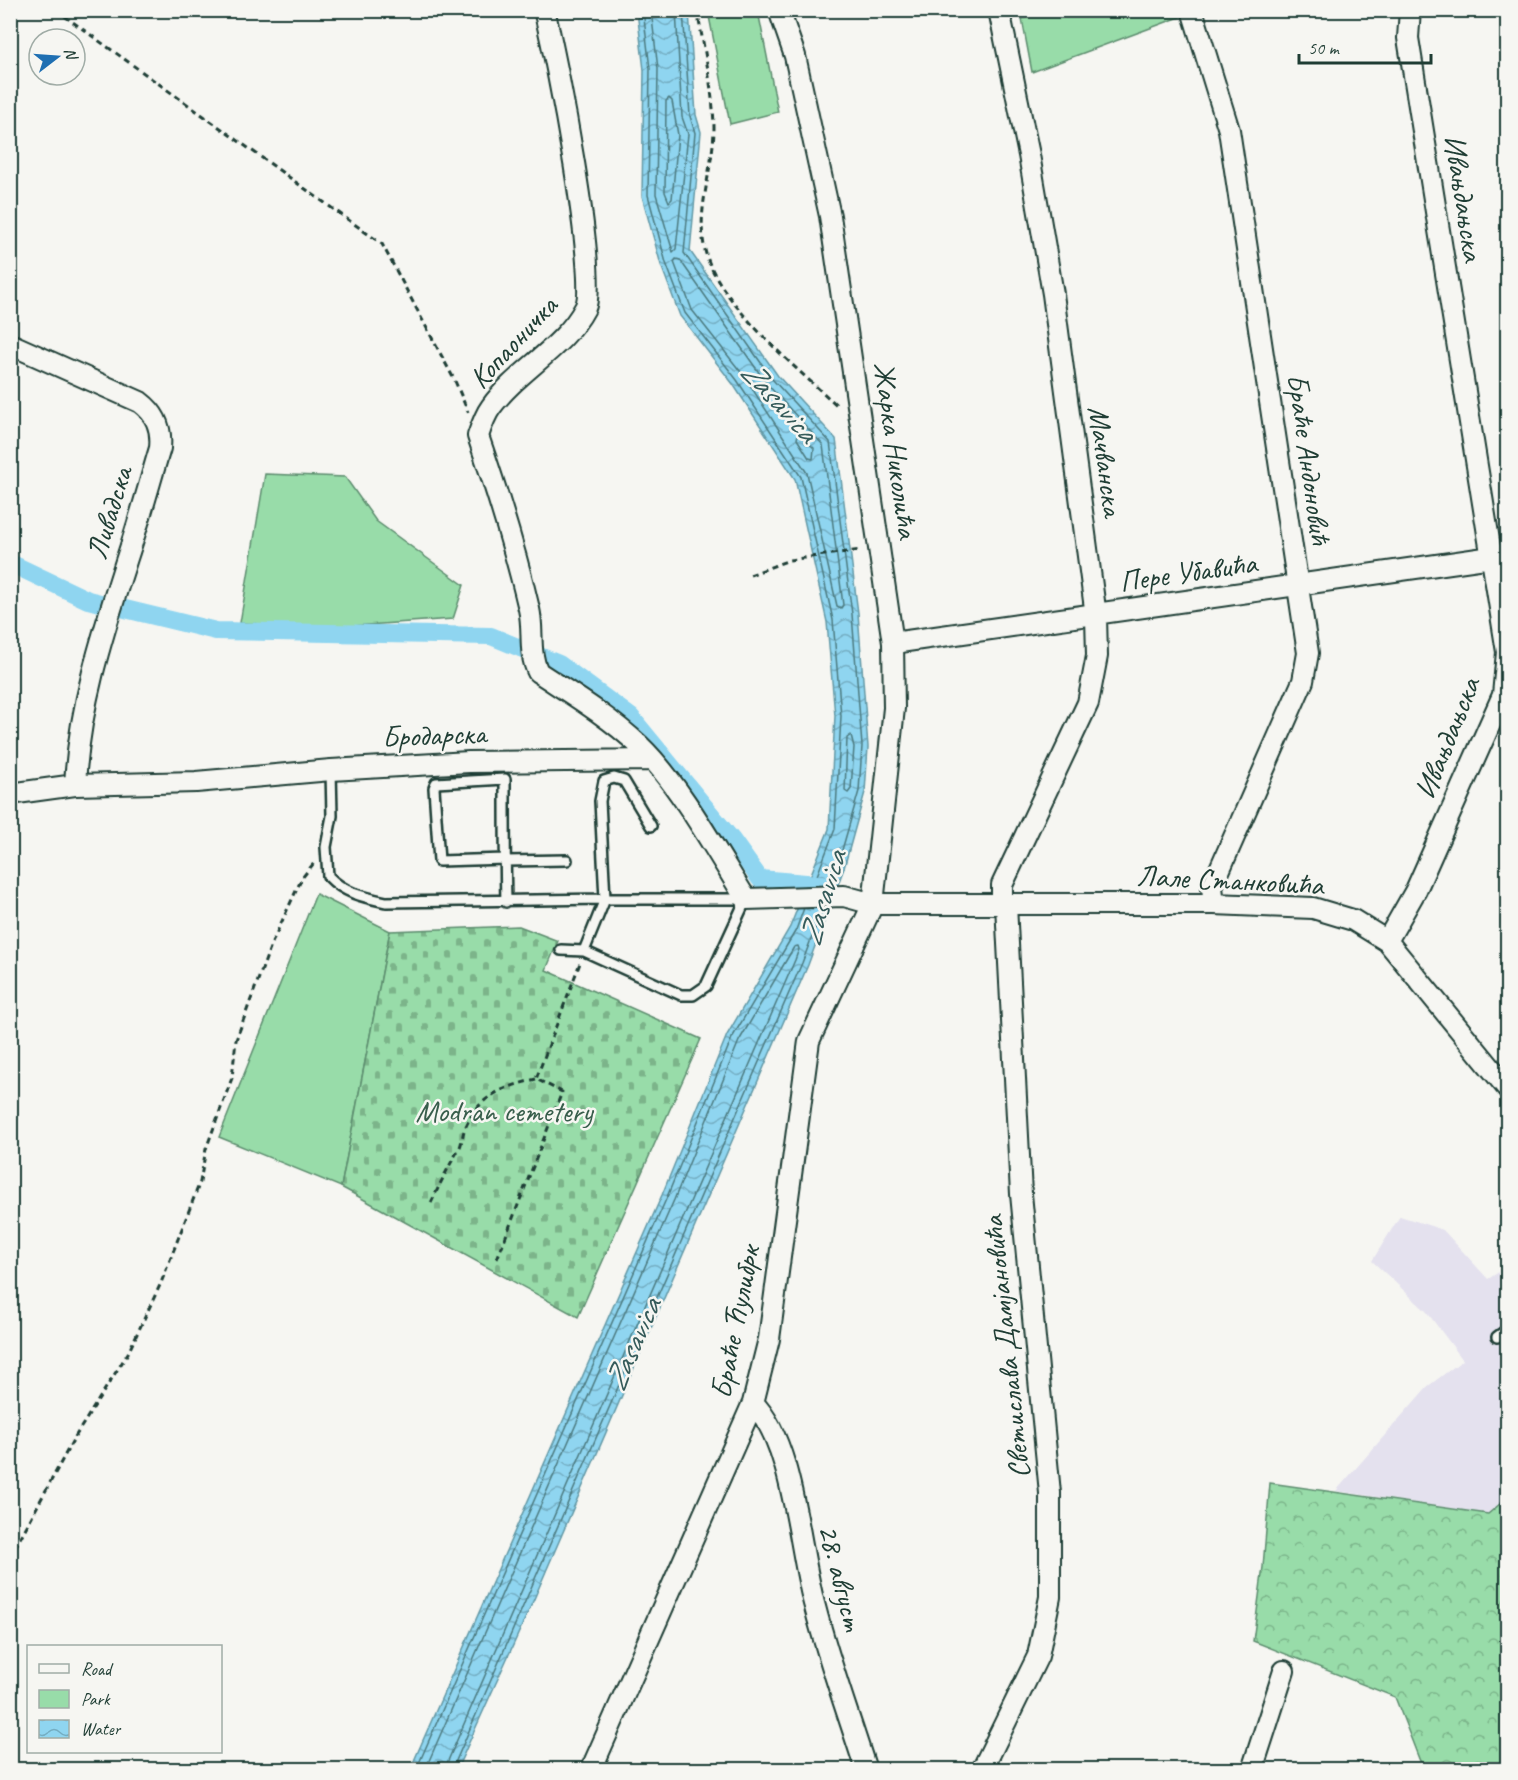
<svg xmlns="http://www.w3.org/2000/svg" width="1518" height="1780" viewBox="0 0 1518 1780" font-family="Caveat,sans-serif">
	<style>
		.built { fill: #e4e1ee }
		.green { fill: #98dca9; stroke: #5c8c6e; stroke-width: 1.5 }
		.forest { fill: url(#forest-crowns); stroke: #5c8c6e; stroke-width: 1.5 }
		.cemetery { fill: url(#cemetery-stones); stroke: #5c8c6e; stroke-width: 1.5 }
		.water { fill: url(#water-waves); stroke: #6298a5; stroke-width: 1.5 }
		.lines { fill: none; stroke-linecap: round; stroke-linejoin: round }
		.shore { stroke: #4c7a7f; stroke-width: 1.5 }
		.canal { stroke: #8fd5f0; stroke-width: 18 }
		.service-casing { stroke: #1f3d34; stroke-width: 14 }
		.minor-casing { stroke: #1f3d34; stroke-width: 24 }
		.path { stroke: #1f3d34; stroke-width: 3; stroke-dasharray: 6 4.5; stroke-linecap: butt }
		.service { stroke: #f6f6f2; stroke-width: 9 }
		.minor { stroke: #f6f6f2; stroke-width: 20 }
		.labels { text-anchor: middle; stroke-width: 5; stroke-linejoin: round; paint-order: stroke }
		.street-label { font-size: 30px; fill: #1f3d34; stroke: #f6f6f2 }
		.park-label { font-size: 30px; fill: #375d4b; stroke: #f6f6f2 }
		.water-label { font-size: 32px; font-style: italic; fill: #355b5a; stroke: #f6f6f2 }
	</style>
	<defs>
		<pattern id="forest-crowns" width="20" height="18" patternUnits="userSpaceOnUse" patternTransform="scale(1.5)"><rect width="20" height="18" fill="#98dca9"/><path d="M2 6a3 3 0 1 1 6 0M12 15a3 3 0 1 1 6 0" fill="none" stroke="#7bb48a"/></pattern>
		<pattern id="cemetery-stones" width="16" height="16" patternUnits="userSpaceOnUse" patternTransform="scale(1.5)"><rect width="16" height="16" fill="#98dca9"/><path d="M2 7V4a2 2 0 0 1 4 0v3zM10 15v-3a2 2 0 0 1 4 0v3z" fill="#7bb48a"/></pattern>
		<pattern id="water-waves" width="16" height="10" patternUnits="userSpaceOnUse" patternTransform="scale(1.5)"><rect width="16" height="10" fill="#8fd5f0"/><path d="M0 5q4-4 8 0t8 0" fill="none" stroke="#74aec3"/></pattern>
	</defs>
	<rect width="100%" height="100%" fill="#f6f6f2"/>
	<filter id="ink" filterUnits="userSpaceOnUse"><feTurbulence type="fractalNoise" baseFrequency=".0167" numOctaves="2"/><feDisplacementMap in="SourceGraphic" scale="12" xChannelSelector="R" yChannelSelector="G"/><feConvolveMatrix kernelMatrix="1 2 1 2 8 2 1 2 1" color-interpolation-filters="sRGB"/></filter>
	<g filter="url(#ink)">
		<path class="built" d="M1400,1216L1443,1230L1488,1279L1507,1267V1498L1488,1514L1336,1491L1427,1387L1463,1360L1426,1311L1372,1261Z"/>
		<path class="green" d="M1046,10L1178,11L1180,17L1032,72L1022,19Z
			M708,11H758L778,112L730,124Z
			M265,474L345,477L376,521L464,585L453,619L337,627L240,623Z
			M316,894L390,931L341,1187L219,1137Z"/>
		<path class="forest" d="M1270,1483L1488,1514L1507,1498V1769H1423L1395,1697L1253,1641L1263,1567Z"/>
		<path class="cemetery" d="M519,926L558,941L546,970L701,1039L578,1317L341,1187L390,931Z"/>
		<path class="water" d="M637,11H689L696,115L701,132L690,251L778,376L836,439L858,613L868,747L865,792L844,868L808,965L534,1599L457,1769L410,1770L662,1195L727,1035L790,927L829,829L835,716L827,622L795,479L733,384L680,316L661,265L642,196L644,70Z"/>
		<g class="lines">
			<path class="shore" d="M643,10L650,69L648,195L666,263L685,313L737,380L801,477L833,620L841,716L835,829L813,886
				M651,10L658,69L656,194L673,252L676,249L688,134L682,117L676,10
				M683,10L690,116L695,133L684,253L773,380L830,442L852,614L862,746L859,791L832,885
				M669,98L672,101L678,135L672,199L669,202L665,192L666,101Z
				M676,259L680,260L767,384L823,445L843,605L841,608L837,606L807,473L744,376L692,310L674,262Z
				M798,434L814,448L813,459L809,458L797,439Z
				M851,735L854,747L851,789L848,793L845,791L847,738Z
				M416,1770L667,1197L732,1038L796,930L804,908
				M425,1770L674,1200L739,1041L794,947L798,946L799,949L795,960L444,1770
				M452,1770L802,963L823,908"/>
			<path class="canal" d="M10,563L88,600L216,631L491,636L559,664L631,717L732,840L760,879L829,885"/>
			<defs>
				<path id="service" d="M331,770L332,816L326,847L328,876C344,893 363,897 386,902L605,899L584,951
					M506,859L439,861L434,788L436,783L505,779C505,820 505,861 506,902
					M506,861L567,860
					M561,950L584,951L681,995H693L706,986L746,899H605L600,801L604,781L614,778L624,781L651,826
					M1497,1337L1508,1329"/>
				<path id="minor" d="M544,10C555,51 600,281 585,308C564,348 517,371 491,407C485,415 481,427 478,436C498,494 515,549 529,609C534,630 528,653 538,672C573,695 608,716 639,745C679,783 716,851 746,899L844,896L873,904H1214L1313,908L1353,920L1387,941L1508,1089
					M999,10L1029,155L1053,294L1096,616L1097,656L1088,703L1002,885V905
					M1192,10L1229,130L1308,653L1303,681L1212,887L1214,904
					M10,344L140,402C156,414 162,428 160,448C149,485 139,522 127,558C103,633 79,706 75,785
					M893,643L1492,557
					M10,794L75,785L196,782L331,770L469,762L651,760
					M1387,941L1416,890L1503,695L1507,652L1408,38L1410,10
					M753,1403C794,1443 799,1552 815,1607C829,1662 849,1716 866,1770
					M591,1770L753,1403L769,1339L809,1041L873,904L894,708L893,643L830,216L795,56L779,10
					M982,1770L1038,1656L1050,1597V1493L1021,1194L1006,905
					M1252,1770L1284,1671"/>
			</defs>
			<use href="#service" class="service-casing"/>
			<use href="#minor" class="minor-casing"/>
			<path class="path" d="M56,10L382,244L455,381L468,412
				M697,10C704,49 713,88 714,127C714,170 694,211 706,254C721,305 799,371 839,407
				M750,575L789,560L861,550
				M431,1203C440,1184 448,1167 459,1149C462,1144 462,1137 464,1131C478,1095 502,1088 536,1079
				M497,1259L562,1092L536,1079L580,963
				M10,1557L73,1440L128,1353L161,1283L200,1182L206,1149L232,1078L236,1040L271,945L302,878L314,863"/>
			<use href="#service" class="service"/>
			<use href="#minor" class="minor"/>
		</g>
	</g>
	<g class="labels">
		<g class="street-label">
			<text transform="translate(1464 198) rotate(81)" y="10">Ивањдањска</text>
			<text transform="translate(513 342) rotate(-47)" y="10">Копаоничка</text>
			<text transform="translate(896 450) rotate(82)" y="10">Жарка Николића</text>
			<text transform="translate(1309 459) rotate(82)" y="10">Браће Андоновић</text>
			<text transform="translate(1106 461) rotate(82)" y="10">Мачванска</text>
			<text transform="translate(109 513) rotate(-73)" y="10">Ливадска</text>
			<text transform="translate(1188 572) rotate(-8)" y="10">Пере Убавића</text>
			<text transform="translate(434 735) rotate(-2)" y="10">Бродарска</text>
			<text transform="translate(1447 738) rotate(-68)" y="10">Ивањдањска</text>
			<text transform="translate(1230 880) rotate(3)" y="10">Лале Станковића</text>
			<text transform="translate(735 1322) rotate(-79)" y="10">Браће Ћулибрк</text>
			<text transform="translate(1006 1347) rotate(-96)" y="10">Светислава Дамјановића</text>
			<text transform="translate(841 1577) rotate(76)" y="10">28. август</text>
		</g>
		<g class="park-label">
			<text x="504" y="1121">Modran cemetery</text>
		</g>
		<g class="water-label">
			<text transform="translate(780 401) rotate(48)" y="11">Zasavica</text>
			<text transform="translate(822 898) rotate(-73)" y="11">Zasavica</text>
			<text transform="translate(632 1344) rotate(-66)" y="11">Zasavica</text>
		</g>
	</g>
	<rect width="1518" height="1780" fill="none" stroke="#f6f6f2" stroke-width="36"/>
	<rect x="18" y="18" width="1482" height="1744" fill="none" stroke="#1f3d34" stroke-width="2" filter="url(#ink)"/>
	<rect x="27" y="1645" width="195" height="108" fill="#f6f6f2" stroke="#a0aca6" stroke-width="1.5"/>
	<rect x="39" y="1664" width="30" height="9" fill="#f6f6f2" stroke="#a0aca6" stroke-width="1.5"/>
	<text x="81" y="1675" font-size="18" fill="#1f3d34">Road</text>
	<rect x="39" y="1690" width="30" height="18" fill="#98dca9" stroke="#a0aca6" stroke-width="1.5"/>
	<text x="81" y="1705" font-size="18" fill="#1f3d34">Park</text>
	<rect x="39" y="1720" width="30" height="18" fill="url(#water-waves)" stroke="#a0aca6" stroke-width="1.5"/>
	<text x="81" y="1735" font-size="18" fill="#1f3d34">Water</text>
	<g transform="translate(57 57) rotate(73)"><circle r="28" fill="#f6f6f2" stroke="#a0aca6" stroke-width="1.5"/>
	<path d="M0-4.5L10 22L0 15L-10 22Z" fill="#1f6fb2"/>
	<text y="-9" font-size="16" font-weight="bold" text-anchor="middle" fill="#1f3d34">N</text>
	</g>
	<path d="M1299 54v9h132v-9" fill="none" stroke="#1f3d34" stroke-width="3"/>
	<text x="1308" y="54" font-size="18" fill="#1f3d34" stroke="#f6f6f2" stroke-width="4.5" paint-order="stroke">50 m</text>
</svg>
